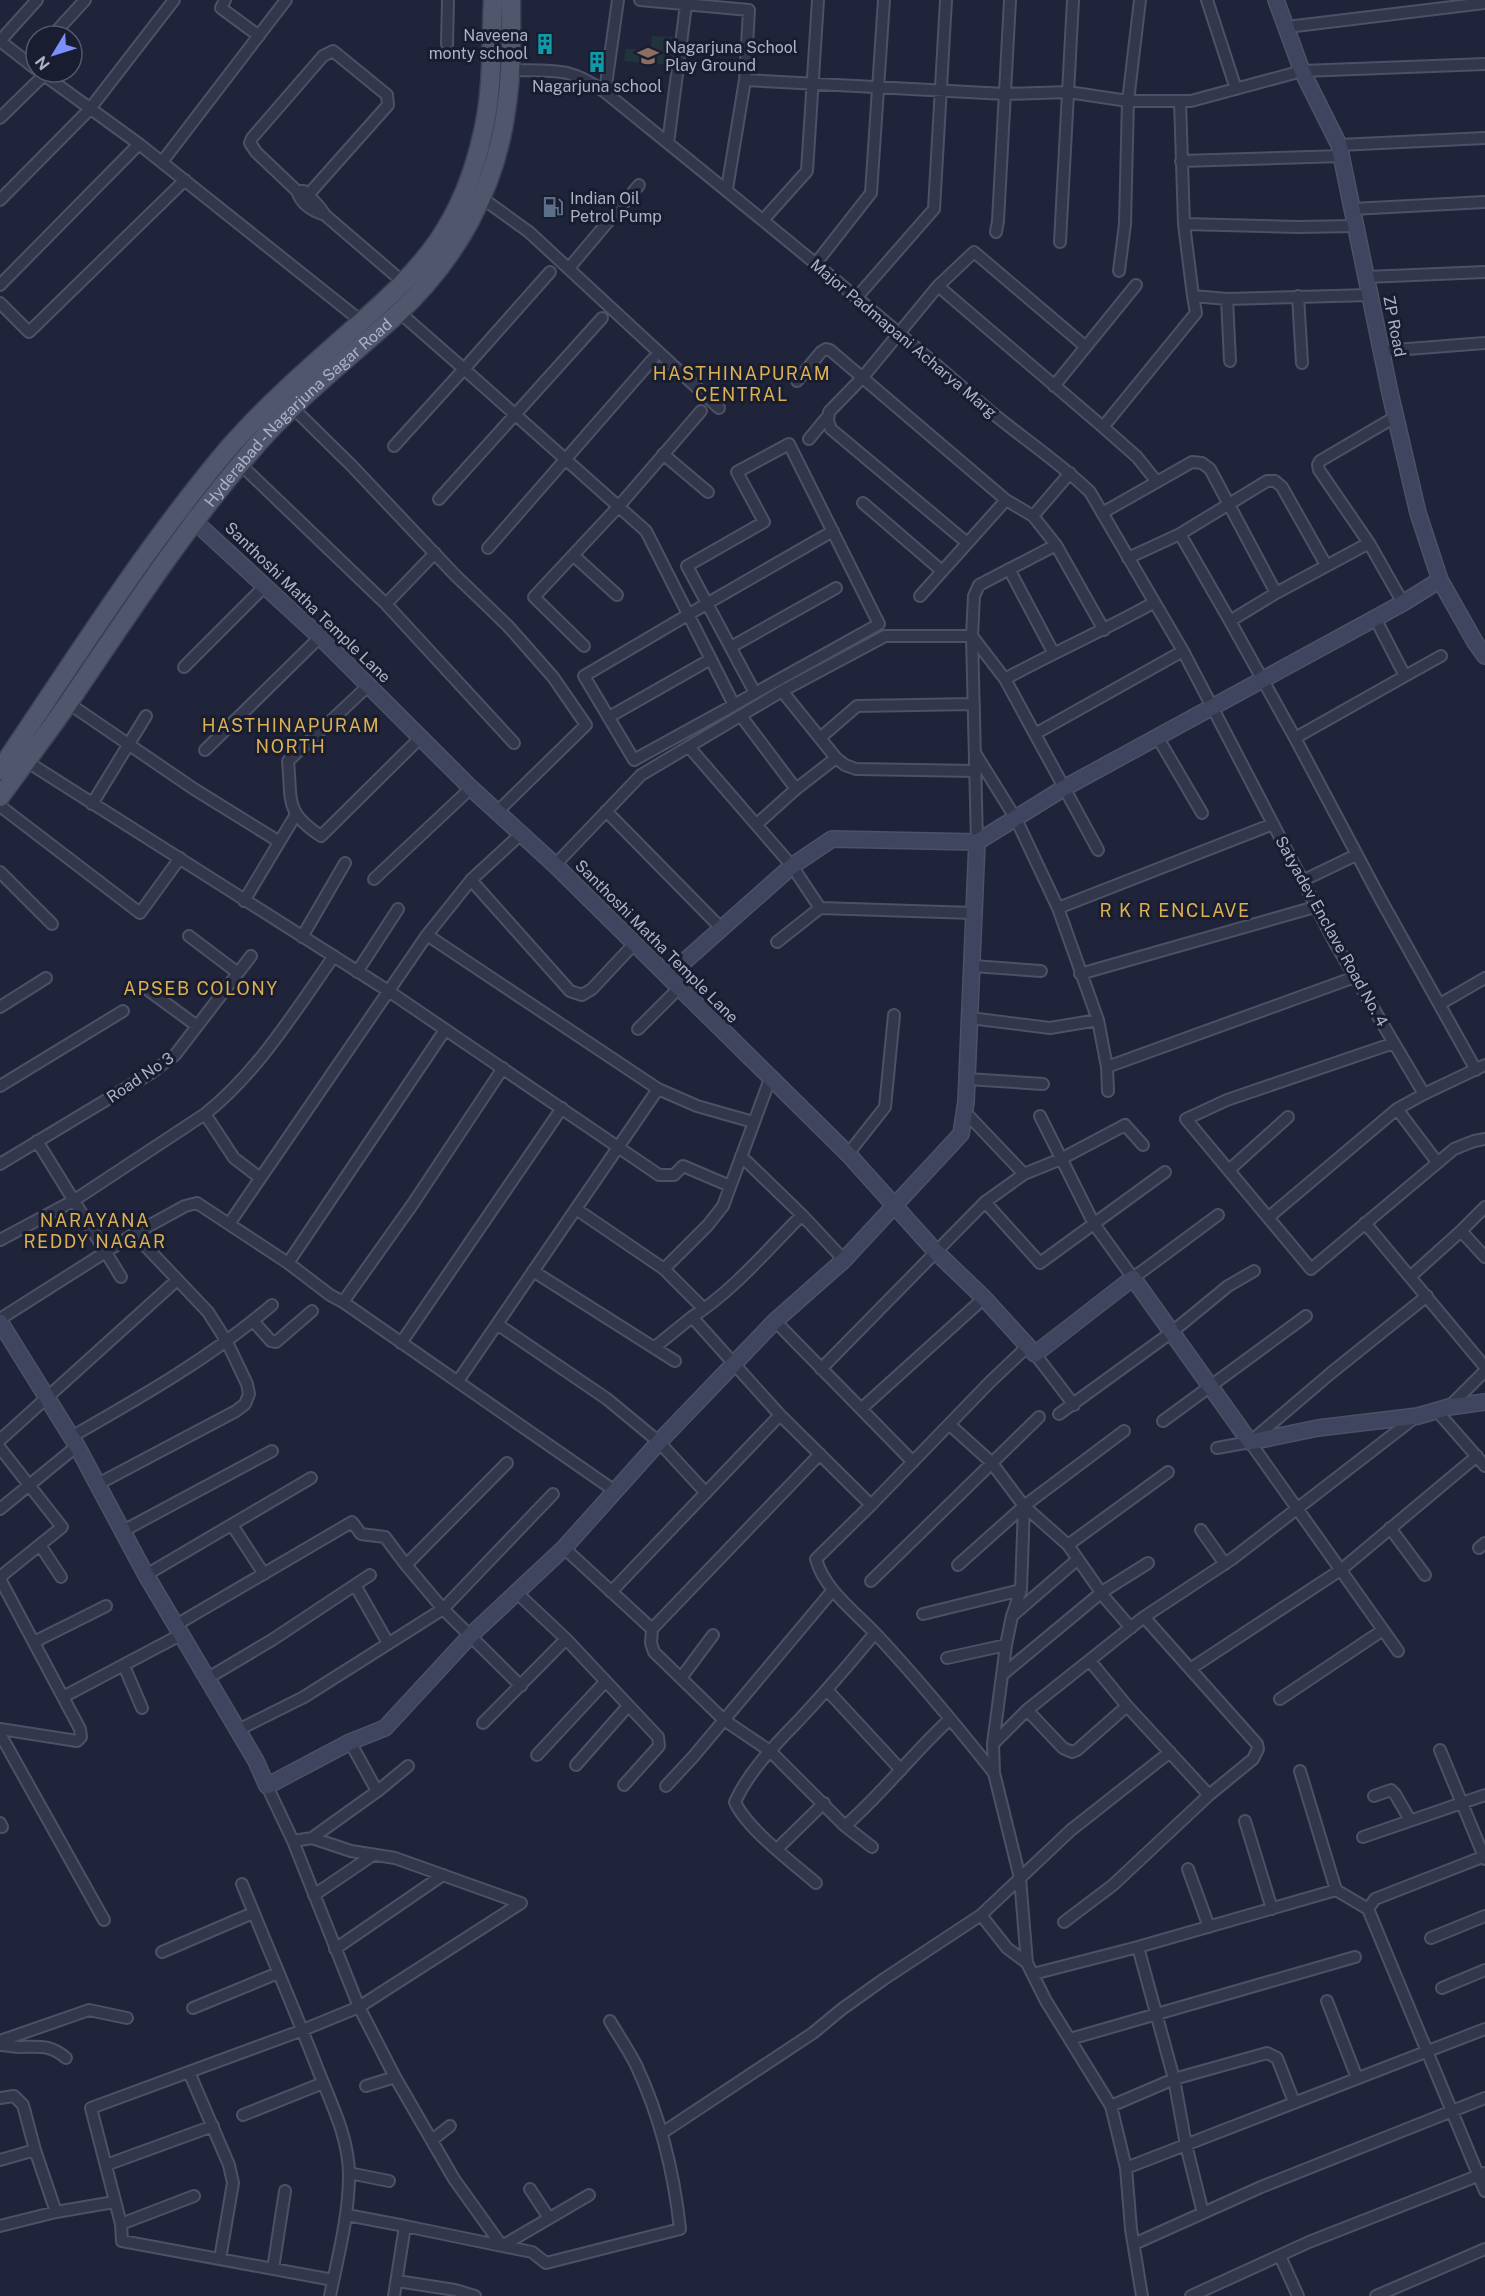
<svg xmlns="http://www.w3.org/2000/svg" width="1485" height="2296" viewBox="0 0 1485 2296" font-family="'Public Sans',sans-serif">
	<style>
		.green { fill: #21333c }
		.lines { fill: none; stroke-linecap: round; stroke-linejoin: round }
		.street-casing { stroke: #4d5166; stroke-width: 14 }
		.secondary-casing { stroke: #4d5166; stroke-width: 18 }
		.primary-casing { stroke: #3c4055; stroke-width: 21 }
		.street { stroke: #33374b; stroke-width: 10 }
		.secondary { stroke: #40455f; stroke-width: 15 }
		.primary { stroke: #50566c; stroke-width: 18 }
		.labels { text-anchor: middle; stroke-width: 6; stroke-linejoin: round; paint-order: stroke }
		.poi-label { font-size: 16px; fill: #adb1c8; stroke: #181d30; text-anchor: start }
		.street-label { font-size: 16px; fill: #adb1c8; stroke: #181d30 }
		.neighbourhood-label { font-size: 18px; letter-spacing: 1.5px; fill: #deb052; stroke: #181d30 }
	</style>
	<rect width="100%" height="100%" fill="#1f243b"/>
	<path class="green" d="M652,36L673,37L671,65L624,61L626,49L650,50Z"/>
	<g class="lines">
		<defs>
			<path id="street" d="M225,0L221,8L259,36
				M640,0L749,10L745,80L727,189
				M1207,0L1236,89
				M1287,27L1485,3
				M52,36L85,0
				M0,41L37,0
				M0,41L36,69
				M447,44L448,0
				M510,70C553,71 568,66 605,92C733,196 860,298 984,406C1019,436 1057,460 1090,492L1183,651L1336,945L1424,1094L1485,1065
				M40,72L139,144L361,321
				M745,80L1005,94L1068,92L1128,101H1191L1302,71L1485,64
				M605,92L618,0
				M1180,101L1184,224L1193,296
				M0,118L44,75
				M668,143L686,5
				M1339,145L1485,138
				M1181,161L1342,156
				M162,162L286,0
				M297,191H304C312,199 319,205 325,215C312,211 301,204 297,191L256,152L250,143L252,138L323,56L333,51L387,95L388,105L308,195
				M482,198L529,232L719,408
				M0,200L89,110L174,0
				M1352,209L1485,202
				M325,215L403,282
				M764,219L807,171L818,0
				M1184,224L1297,227L1355,226
				M996,232L998,221L1010,0
				M1060,242L1073,0
				M816,263L871,193L884,0
				M569,268L639,185
				M1119,271L1125,224L1128,101L1140,0
				M550,272L464,369L646,531L734,705L634,760L584,676L708,603L833,531
				M1366,277L1485,272
				M0,285L139,144
				M938,286L1103,427
				M1298,296L1302,363
				M857,297L934,209L946,0
				M1227,299L1230,361
				M0,303L29,332L185,180
				M1382,351L1485,343
				M797,381L821,352L826,349L830,350L1006,500L1033,516
				M1054,386L1136,285
				M292,407L352,466L455,575L508,626L553,677L586,725L497,812
				M809,439L828,416
				M789,444L879,624L755,693L687,566L764,522L737,472Z
				M394,446L464,369L399,312
				M663,454L708,492
				M240,464L386,604L514,743
				M1070,473L1033,516L1056,545L1104,630
				M1157,482L1137,457L1103,427L1196,313L1193,296L1227,299L1370,295
				M439,499L602,318
				M863,503L942,571
				M1102,513L1192,462L1202,463L1210,469L1276,593L1230,621L1180,534L1128,558
				M1180,534L1267,481H1275L1282,487L1326,565
				M966,542L831,429L828,421L829,412L863,377L938,286L974,252L1086,347
				M1369,543L1319,470L1318,465L1320,461L1395,417
				M488,548L653,359
				M573,555L617,595
				M1009,569L1053,652
				M1276,593L1369,543L1403,603
				M920,596L1006,500
				M386,604L435,553
				M1375,618L1405,676L1441,656
				M1230,621L1295,738L1381,900L1476,1070
				M584,646L534,597L619,506L701,411
				M731,647L836,588
				M184,667L266,585
				M1005,679C1054,652 1105,630 1153,603
				M369,685L288,761C292,801 284,812 321,836L421,737
				M782,691L836,758L845,765L856,769L976,771
				M68,703L194,789L278,841
				M734,705L755,693
				M741,716L796,789L757,824
				M609,717L711,659
				M1035,734L1183,651
				M820,738L857,706L974,704
				M1158,738L1202,813
				M1295,738L1405,676
				M689,747L792,866L820,908
				M205,750L320,637
				M975,753L1016,819L1058,908L1098,1020L1107,1067L1108,1091
				M26,761L390,992L659,1175H674L683,1166L730,1186
				M796,789L836,758
				M92,804L146,716
				M0,806L140,913L180,858
				M606,811L720,927
				M977,842L972,636L974,596L979,585L1056,545
				M555,865L641,775L782,691L885,636H972L1005,679L1098,850
				M0,872L52,924
				M374,879L471,788
				M471,880L570,991L582,995L592,989L635,943
				M1302,881L1356,855
				M244,901L295,816
				M1058,908L1273,824
				M427,935L658,1089L697,1106L753,1122
				M189,936L238,973
				M302,937L345,863
				M777,942L820,908L973,913
				M973,966L1041,971
				M357,972L398,909
				M1080,974L1315,907
				M148,990L197,1026
				M1440,1004L1485,978
				M0,1007L46,978
				M970,1018L1050,1028L1098,1020
				M638,1029L679,988
				M1394,1043L1227,1100L1186,1119L1311,1269L1454,1149L1474,1141L1485,1139
				M1107,1067L1355,977
				M967,1079L1043,1084
				M0,1086L123,1011
				M1397,1109L1437,1162
				M966,1113L1024,1174
				M205,1114L234,1158L260,1178
				M1040,1116L1094,1224L1133,1278L1218,1215
				M37,1141L121,1277
				M848,1154L885,1107L894,1015
				M741,1156L802,1215
				M0,1164L151,1073L175,1055L251,956
				M1229,1170L1288,1117
				M985,1202L1040,1263L1165,1172
				M1485,1207L1461,1231L1485,1257
				M576,1209L664,1269L704,1309
				M1269,1217L1397,1109L1424,1094
				M1365,1223L1485,1367
				M229,1224L427,935L471,880L521,834
				M0,1240L73,1201L205,1114C258,1072 295,1011 334,956
				M844,1260L802,1215C767,1250 733,1291 692,1317L780,1415L871,1505
				M288,1263L445,1030
				M664,1269L708,1225L723,1206L770,1079
				M533,1271L675,1361
				M1411,1276L1461,1231
				M343,1302L412,1205L503,1068
				M0,1319L134,1234L185,1206L197,1203L288,1263L330,1295L343,1302L615,1491
				M253,1321L271,1341L276,1342L312,1311
				M775,1321L913,1462
				M497,1324L607,1399L659,1442L706,1493
				M401,1343L562,1108
				M655,1347L692,1317
				M1035,1354L1074,1405
				M821,1369L985,1202L1024,1174L1061,1159L1125,1125L1143,1145
				M458,1381L658,1089
				M1449,1407L1485,1371
				M861,1409L984,1298
				M1436,1410L1485,1466
				M1059,1414L1172,1332L1228,1286L1254,1271
				M1163,1421L1306,1316
				M950,1425L991,1462L1024,1506L1068,1545L1105,1598L1131,1628
				M71,1437C141,1397 210,1358 272,1305
				M0,1440L176,1281
				M1250,1442L1398,1651
				M0,1448L62,1527L0,1577
				M1217,1448L1250,1442L1331,1373L1427,1296
				M507,1463L406,1565L443,1609L521,1686
				M98,1484L236,1411L245,1404L249,1394L247,1384L227,1342L208,1312L134,1234
				M1024,1506L1021,1590L1012,1616L1006,1645L993,1744L994,1773L1020,1878L1027,1963
				M0,1509L77,1446
				M232,1525L264,1574
				M1390,1528L1425,1575
				M1201,1530L1225,1564
				M123,1531L272,1451
				M40,1545L61,1577
				M1068,1545L1168,1472
				M564,1548L652,1629L651,1643L654,1652L724,1720L770,1751L845,1826
				M1479,1548L1485,1543
				M958,1565L1024,1506L1124,1431
				M146,1575L311,1478
				M0,1579L80,1729L81,1737L77,1741L0,1729
				M871,1581L1039,1417
				M355,1585L388,1643
				M515,1591L566,1639L658,1737L659,1746L624,1785
				M611,1592L780,1415
				M923,1614L1021,1590
				M1012,1616L1078,1559
				M1144,1617L1232,1559L1417,1416
				M176,1625L352,1522L361,1534L385,1537L406,1565
				M652,1629L820,1454
				M34,1642L106,1606
				M947,1658L1006,1645
				M1090,1661L1127,1706L1209,1795
				M124,1666L142,1708
				M1190,1669L1342,1569L1477,1456
				M1002,1675L1102,1592L1148,1563
				M208,1678L272,1640L370,1575
				M681,1678L713,1635
				M827,1690L901,1770
				M63,1697L182,1634
				M1280,1699L1383,1630
				M1027,1710L1063,1748L1072,1752L1077,1750L1127,1706
				M483,1723L566,1639
				M238,1730L304,1697L443,1609L553,1494
				M0,1734L104,1920
				M350,1742L377,1791
				M993,1744L1027,1710L1144,1617L1257,1744L1258,1749L1253,1759L1209,1795L1113,1885L1064,1922
				M1440,1750L1485,1859
				M537,1755L605,1682
				M576,1765L628,1706
				M994,1773C956,1725 917,1678 875,1633C854,1611 824,1589 816,1559L871,1505L990,1382L1028,1346
				M267,1786L293,1841L359,2007L395,2077L366,2086
				M666,1786L693,1757L833,1590
				M1374,1796L1391,1790L1395,1794L1410,1820
				M1245,1821L1272,1909
				M0,1823L2,1827
				M1363,1837L1485,1795
				M312,1838L379,1790L408,1766
				M293,1841L312,1838L351,1851L395,1858L521,1903
				M872,1847L845,1826C883,1793 913,1753 950,1719
				M777,1849L824,1803
				M1485,1856L1375,1899L1368,1909L1485,2191
				M1188,1869L1209,1927
				M816,1883C793,1863 746,1828 735,1802C750,1769 777,1743 801,1718C827,1690 851,1662 875,1633
				M242,1884C267,1946 294,2008 318,2070C331,2103 349,2138 349,2175C349,2216 338,2256 330,2296
				M1336,1890L1368,1909
				M314,1895L373,1855
				M981,1915L1007,1948L1027,1963L1046,2001L1111,2106L1126,2168L1131,2229L1142,2296
				M1431,1938L1485,1916
				M1138,1947L1336,1890L1300,1771
				M335,1949L443,1875
				M162,1952L253,1913
				M1033,1974L1138,1947L1174,2079L1111,2106
				M1442,1988L1485,1970
				M1327,2001L1357,2078
				M193,2008L278,1973
				M1070,2039L1355,1957
				M0,2041L89,2010L127,2018
				M0,2045C7,2045 13,2047 20,2047C39,2047 50,2044 66,2058
				M189,2072L229,2165L233,2183L220,2259
				M395,2077L454,2179L502,2246L532,2252L546,2263L680,2229C674,2173 660,2116 636,2065C628,2049 618,2035 610,2021
				M0,2098L14,2096L23,2105L35,2150L56,2212L0,2226
				M243,2115L323,2083
				M662,2133L813,2033L842,2009L884,1979L981,1915L1071,1830L1170,1752
				M432,2140L450,2126
				M0,2160L35,2150
				M106,2165L213,2126
				M1126,2168L1485,2029
				M349,2173L389,2181
				M530,2189L549,2218
				M56,2212L114,2202
				M1203,2213L1186,2145L1174,2079L1267,2053L1277,2058L1294,2102
				M347,2215L405,2226L394,2296
				M121,2224L194,2196
				M405,2226L502,2246L589,2195
				M1134,2244L1261,2187L1485,2098
				M1280,2256L1298,2296
				M273,2269L285,2191
				M333,2280L122,2241L121,2224L91,2108L303,2030L359,2007L521,1903
				M397,2281L455,2290L475,2296
				M1191,2296L1309,2242L1485,2173
				M1376,2296L1485,2249"/>
			<path id="secondary" d="M1276,0L1302,71L1339,145L1390,393L1418,513L1440,580L1475,642L1485,656
				M181,509L320,637L471,788L555,865L848,1154L937,1253L984,1298L1035,1354L1133,1278L1250,1442L1318,1428L1418,1416L1449,1407L1485,1402
				M668,976L792,866L832,839L977,842L1064,788L1403,603L1440,580
				M0,1322L77,1446L146,1575L256,1761L267,1786L350,1742L385,1728L470,1636L564,1548L659,1442L775,1321L844,1260L961,1134L966,1102L977,842"/>
			<g id="primary">
				<path d="M0,770C73,662 143,550 227,450C265,406 310,367 353,329C384,302 415,274 438,241C460,209 475,169 483,132C493,90 491,43 493,0"/>
				<path id="s1" d="M0,797C23,765 47,734 69,702C126,618 181,533 247,456C290,404 343,363 393,318C456,261 497,188 507,103C512,69 511,34 511,0"/>
			</g>
		</defs>
		<use href="#street" class="street-casing"/>
		<use href="#secondary" class="secondary-casing"/>
		<use href="#primary" class="primary-casing"/>
		<use href="#street" class="street"/>
		<use href="#secondary" class="secondary"/>
		<use href="#primary" class="primary"/>
	</g>
	<defs>
		<symbol id="building-bare" viewBox="-9 -9 18 18"><path d="M-4-6H4V6H1V3H-1V6H-4ZM-2.5-4.3h1.7v1.8h-1.7ZM.8-4.3h1.7v1.8H.8ZM-2.5-1h1.7V.8h-1.7ZM.8-1h1.7V.8H.8Z" fill="#0f9aa8" stroke="#181d30" stroke-width="2.5" paint-order="stroke"/></symbol>
		<symbol id="school-bare" viewBox="-9 -9 18 18"><path d="M0-5L7-2L0 1L-7-2ZM-4 1L0 2.5L4 1V4Q0 6-4 4Z" fill="#8d6e63" stroke="#181d30" stroke-width="2.5" paint-order="stroke"/></symbol>
		<symbol id="fuel-bare" viewBox="-9 -9 18 18"><path d="M-5.5-6h7V0h2V4h1.3V-2.5L3-4.5l.8-.8L6-3V5H2.5V1h-1V6h-7ZM-4.2-4.7v3.2H.2V-4.7Z" fill="#5c6f8a" stroke="#181d30" stroke-width="2.5" paint-order="stroke"/></symbol>
	</defs>
	<g fill-rule="evenodd">
		<use href="#building-bare" x="530" y="29" width="30" height="30"/>
		<use href="#school-bare" x="633" y="41" width="30" height="30"/>
		<use href="#building-bare" x="582" y="47" width="30" height="30"/>
		<use href="#fuel-bare" x="538" y="192" width="30" height="30"/>
	</g>
	<g class="labels">
		<g class="poi-label">
			<text x="528" y="41" text-anchor="end">Naveena<tspan x="528" dy="18">monty school</tspan></text>
			<text x="665" y="53">Nagarjuna School<tspan x="665" dy="18">Play Ground</tspan></text>
			<text x="597" y="92" text-anchor="middle">Nagarjuna school</text>
			<text x="570" y="204">Indian Oil<tspan x="570" dy="18">Petrol Pump</tspan></text>
		</g>
		<g class="street-label">
			<text transform="translate(1395 326) rotate(79)" y="6">ZP Road</text>
			<text transform="translate(904 338) rotate(40)" y="6">Major Padmapani Acharya Marg</text>
			<text dy="6" stroke="none"><textPath href="#s1" startOffset="488">Hyderabad - Nagarjuna Sagar Road</textPath></text>
			<text transform="translate(308 602) rotate(44)" y="6">Santhoshi Matha Temple Lane</text>
			<text transform="translate(1332 931) rotate(61)" y="6">Satyadev Enclave Road No. 4</text>
			<text transform="translate(657 941) rotate(45)" y="6">Santhoshi Matha Temple Lane</text>
			<text transform="translate(140 1077) rotate(-34)" y="6">Road No 3</text>
		</g>
		<g class="neighbourhood-label">
			<text x="742" y="380">HASTHINAPURAM<tspan x="742" dy="21">CENTRAL</tspan></text>
			<text x="291" y="732">HASTHINAPURAM<tspan x="291" dy="21">NORTH</tspan></text>
			<text x="1175" y="917">R K R ENCLAVE</text>
			<text x="201" y="995">APSEB COLONY</text>
			<text x="95" y="1227">NARAYANA<tspan x="95" dy="21">REDDY NAGAR</tspan></text>
		</g>
	</g>
	<g transform="translate(54 54) rotate(232)"><circle r="28" fill="#181d30" stroke="#54586d" stroke-width="1.5"/>
	<path d="M0-4.5L10 22L0 15L-10 22Z" fill="#7b8fff"/>
	<text y="-9" font-size="16" font-weight="bold" text-anchor="middle" fill="#adb1c8">N</text>
	</g>
</svg>
